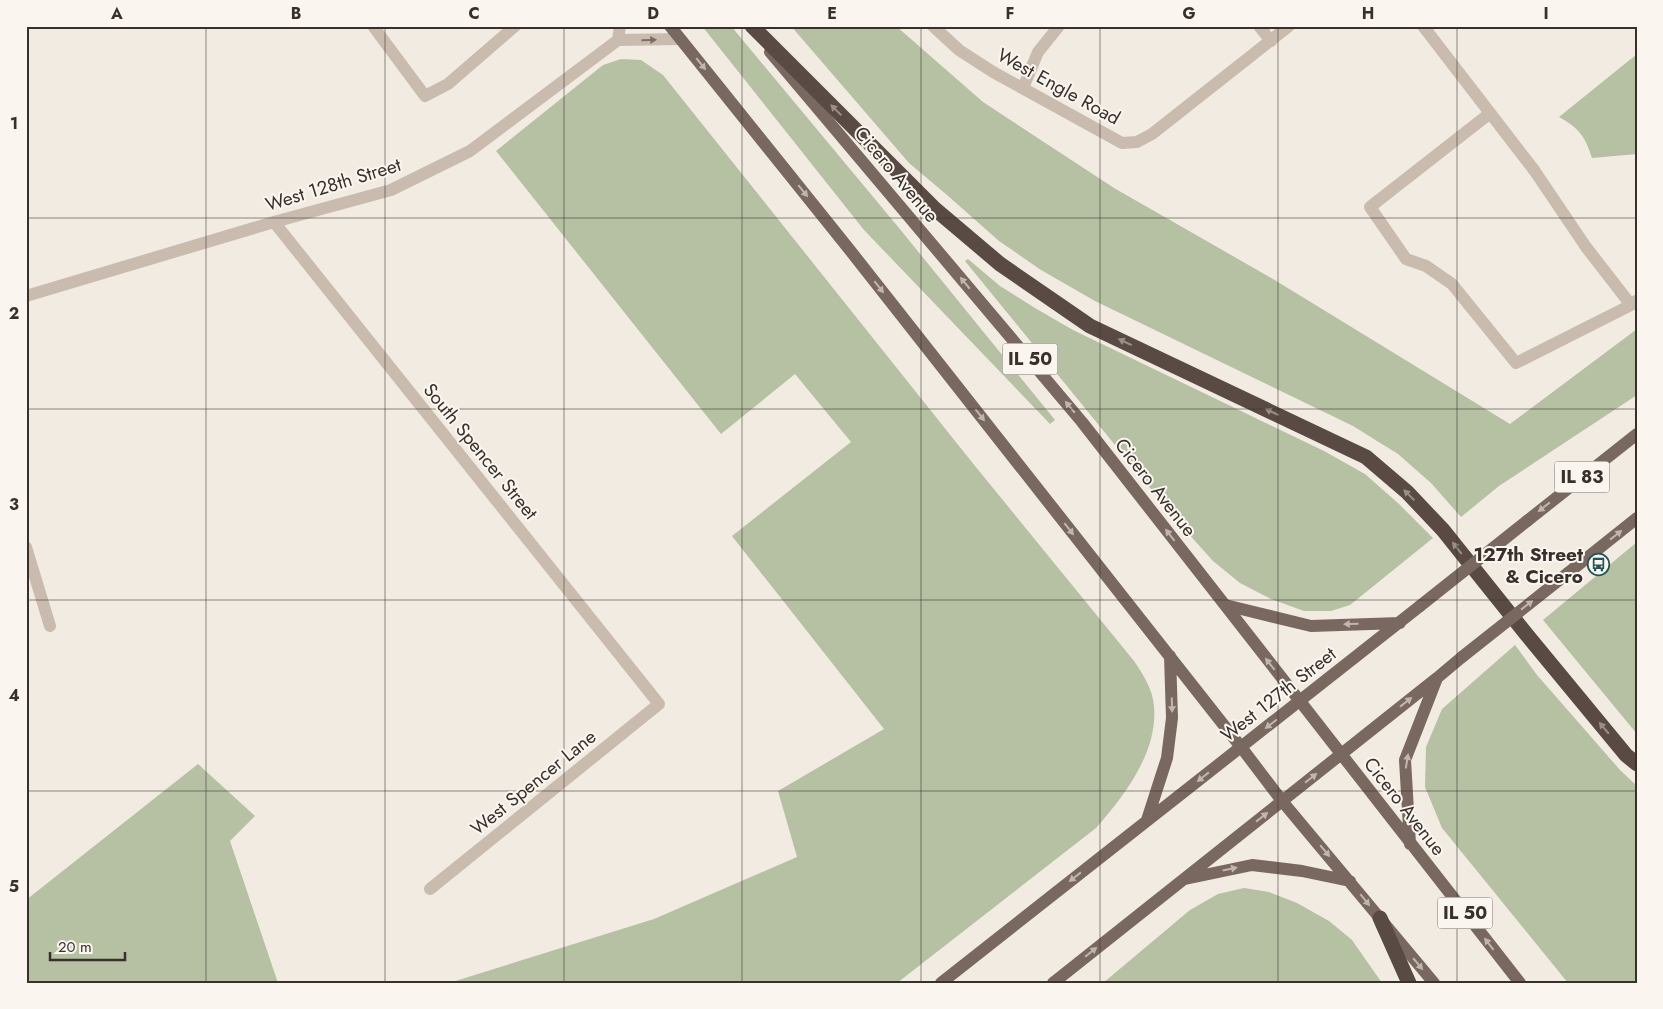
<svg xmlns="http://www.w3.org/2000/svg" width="1663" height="1009" viewBox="0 0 1663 1009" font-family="Jost,sans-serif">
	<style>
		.green { fill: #b6c0a3 }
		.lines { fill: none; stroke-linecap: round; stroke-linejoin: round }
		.lane { stroke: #cabbaf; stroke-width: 12 }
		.street { stroke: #cabbaf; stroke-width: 12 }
		.primary { stroke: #79685f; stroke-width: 12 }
		.highway { stroke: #594b44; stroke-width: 15 }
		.primary-bridge { stroke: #79685f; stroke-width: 12 }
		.oneway { fill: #7a6f67 }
		.oneway2 { fill: #c0b6ae }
		.oneway3 { fill: #998f88 }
		.grid { fill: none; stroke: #39302c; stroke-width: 1; stroke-opacity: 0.55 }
		.labels { text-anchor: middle; stroke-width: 4; stroke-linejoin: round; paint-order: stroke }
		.shield { fill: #faf5ef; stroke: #736b66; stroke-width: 1 }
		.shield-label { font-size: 18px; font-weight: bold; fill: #39302c }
		.street-label { font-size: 19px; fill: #39302c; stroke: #faf5ef }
		.poi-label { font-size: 19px; font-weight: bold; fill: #39302c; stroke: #faf5ef; text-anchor: end }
		.neatline { fill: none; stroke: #39302c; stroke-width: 2 }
		.grid-label { font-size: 16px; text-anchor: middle; font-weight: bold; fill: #39302c }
	</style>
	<rect width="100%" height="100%" fill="#f2ebe2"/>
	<path class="green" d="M702,26H731L899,228L1055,420L1050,424L864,230Z
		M791,26H896L983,102L1114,188L1273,279L1510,424L1637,329V395L1499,486L1461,517L1431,483L1398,454L1353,426L1095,301L1041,270L999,241L947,195L909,163Z
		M1637,54V154L1592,158C1585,136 1579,128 1559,117Z
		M621,59L641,60L663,75L971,461L1134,661C1143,674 1153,690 1154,706C1158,752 1125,795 1096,828L897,983H449L654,919L797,857L778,791L884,729L732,536L851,442L795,374L721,434L496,151L603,65Z
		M968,259L1000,286L1035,308L1073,330L1324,451L1365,474L1399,504L1433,538L1350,605L1331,611H1304L1271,599L1240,583L1213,561L1177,521L965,261Z
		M1637,542V734L1543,620Z
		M1515,645L1537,675L1620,770L1637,786V983H1568L1442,828L1425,787L1426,747L1442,709Z
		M198,764L255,816L230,841L278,983H26V900Z
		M1244,888L1269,892L1297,903L1329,921L1352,940L1382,983H1103L1190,910L1218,894Z"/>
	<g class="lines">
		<path class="lane" d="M373,26L425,96L448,84L515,26
			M1259,26L1271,41
			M1023,88L1038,52L1059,26
			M1489,114L1370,207L1406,259L1426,266L1452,284L1516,363L1631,305
			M1534,170L1586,247L1631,305L1636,301"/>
		<path class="street" d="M933,26L959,50L993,72L1122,143L1137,142L1152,134L1289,26
			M1423,26L1534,170
			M618,40L620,26
			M274,222L659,704L430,889
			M26,296L274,222L391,190L470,151L618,40L680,39
			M26,547L50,626"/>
		<path class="primary" d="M670,26L849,249L1241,747L1282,801L1434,983
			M770,52L1082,422L1520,983
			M1527,521L1637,434
			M1568,573L1637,518
			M1225,605L1311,626L1400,623
			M1147,820L1167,758L1172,718L1170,656
			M1410,844L1405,760L1437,678
			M1185,879L1252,865L1302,871L1350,881
			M941,983L1420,606
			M1053,983L1437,678L1462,657"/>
		<path class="highway" d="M752,26L935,209L1000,264L1090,326L1366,457L1407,492L1443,530L1527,635L1626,755L1637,764
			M1380,918L1409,983"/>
		<path class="primary-bridge" d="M1420,606L1527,521
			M1462,657L1568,573"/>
	</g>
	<defs><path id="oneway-solid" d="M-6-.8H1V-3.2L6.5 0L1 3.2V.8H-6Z" transform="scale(1.25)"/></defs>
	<use class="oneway" href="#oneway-solid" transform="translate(649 40) rotate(-1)"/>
	<g class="oneway2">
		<use href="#oneway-solid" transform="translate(701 64) rotate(51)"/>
		<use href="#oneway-solid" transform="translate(803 191) rotate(51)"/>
		<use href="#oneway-solid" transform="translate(965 283) rotate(-130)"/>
		<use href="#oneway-solid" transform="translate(879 287) rotate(52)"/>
		<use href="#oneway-solid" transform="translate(1070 407) rotate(-130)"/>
		<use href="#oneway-solid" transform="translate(980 415) rotate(52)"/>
		<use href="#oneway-solid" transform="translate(1544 507) rotate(142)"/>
		<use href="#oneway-solid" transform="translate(1069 529) rotate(52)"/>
		<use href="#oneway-solid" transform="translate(1170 535) rotate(-128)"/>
		<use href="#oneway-solid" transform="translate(1616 535) rotate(-38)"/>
		<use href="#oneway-solid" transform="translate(1527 605) rotate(-38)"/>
		<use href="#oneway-solid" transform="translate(1351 624) rotate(178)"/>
		<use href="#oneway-solid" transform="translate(1270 664) rotate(-128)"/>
		<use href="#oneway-solid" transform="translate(1406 702) rotate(-38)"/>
		<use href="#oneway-solid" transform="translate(1172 705) rotate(88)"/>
		<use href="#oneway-solid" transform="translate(1271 724) rotate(143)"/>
		<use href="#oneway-solid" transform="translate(1407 761) rotate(-81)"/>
		<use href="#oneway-solid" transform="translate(1203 777) rotate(142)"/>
		<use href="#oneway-solid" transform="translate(1311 778) rotate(-38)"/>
		<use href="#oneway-solid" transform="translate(1262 817) rotate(-38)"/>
		<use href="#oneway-solid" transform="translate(1325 851) rotate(50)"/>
		<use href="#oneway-solid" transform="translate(1230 869) rotate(-12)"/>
		<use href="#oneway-solid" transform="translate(1075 877) rotate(142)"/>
		<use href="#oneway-solid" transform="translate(1365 900) rotate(51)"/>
		<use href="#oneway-solid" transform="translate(1489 944) rotate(-128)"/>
		<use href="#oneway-solid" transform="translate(1091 952) rotate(-39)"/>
		<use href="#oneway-solid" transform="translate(1418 964) rotate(50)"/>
	</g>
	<g class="oneway3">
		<use href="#oneway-solid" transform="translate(836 110) rotate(-135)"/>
		<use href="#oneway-solid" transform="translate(1125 342) rotate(-155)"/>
		<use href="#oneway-solid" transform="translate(1272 412) rotate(-155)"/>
		<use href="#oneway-solid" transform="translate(1409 495) rotate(-135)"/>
		<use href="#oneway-solid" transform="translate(1457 548) rotate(-128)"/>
		<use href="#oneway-solid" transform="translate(1604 728) rotate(-130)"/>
	</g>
	<path class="grid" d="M206,26V983M385,26V983M564,26V983M742,26V983M921,26V983M1100,26V983M1278,26V983M1457,26V983M26,218H1637M26,409H1637M26,600H1637M26,791H1637"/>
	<defs>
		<symbol id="bus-ring" viewBox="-11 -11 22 22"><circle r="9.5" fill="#faf5ef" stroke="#255457" stroke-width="1.5"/><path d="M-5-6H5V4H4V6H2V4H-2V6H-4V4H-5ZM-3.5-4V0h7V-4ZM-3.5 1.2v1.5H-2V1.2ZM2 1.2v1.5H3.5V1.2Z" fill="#255457"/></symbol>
	</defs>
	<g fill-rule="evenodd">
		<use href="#bus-ring" x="1586" y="552" width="25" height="25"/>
	</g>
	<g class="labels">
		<g class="shield">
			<rect x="1002.5" y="343.5" width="55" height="31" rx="4"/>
			<rect x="1554.5" y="461.5" width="55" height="31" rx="4"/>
			<rect x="1437.5" y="897.5" width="55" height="31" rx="4"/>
		</g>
		<g class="shield-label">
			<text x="1030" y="365">IL 50</text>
			<text x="1582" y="483">IL 83</text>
			<text x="1465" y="919">IL 50</text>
		</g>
		<g class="street-label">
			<text transform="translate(1059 86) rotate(29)" y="7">West Engle Road</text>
			<text transform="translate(897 174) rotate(50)" y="7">Cicero Avenue</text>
			<text transform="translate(333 184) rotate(-17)" y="7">West 128th Street</text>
			<text transform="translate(481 451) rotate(51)" y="7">South Spencer Street</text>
			<text transform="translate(1156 487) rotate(52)" y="7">Cicero Avenue</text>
			<text transform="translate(1278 694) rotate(-38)" y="7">West 127th Street</text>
			<text transform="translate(533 782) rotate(-39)" y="7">West Spencer Lane</text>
			<text transform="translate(1405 806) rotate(52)" y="7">Cicero Avenue</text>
		</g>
		<g class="poi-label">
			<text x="1583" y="561">127th Street<tspan x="1583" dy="22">&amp; Cicero</tspan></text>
		</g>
	</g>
	<rect width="1663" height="1009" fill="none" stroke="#faf5ef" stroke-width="55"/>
	<path d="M50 952v8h75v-8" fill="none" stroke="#39302c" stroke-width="2.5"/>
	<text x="58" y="952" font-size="15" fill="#39302c" stroke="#faf5ef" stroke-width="4" paint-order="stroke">20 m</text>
	<rect x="28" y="28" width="1608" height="954" class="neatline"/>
	<g class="grid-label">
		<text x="117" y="19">A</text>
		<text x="296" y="19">B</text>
		<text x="474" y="19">C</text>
		<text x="653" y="19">D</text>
		<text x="832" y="19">E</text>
		<text x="1010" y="19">F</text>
		<text x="1189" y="19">G</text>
		<text x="1368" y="19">H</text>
		<text x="1546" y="19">I</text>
		<text x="14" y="129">1</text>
		<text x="14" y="319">2</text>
		<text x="14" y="510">3</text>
		<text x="14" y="701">4</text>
		<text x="14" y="892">5</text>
	</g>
</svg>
